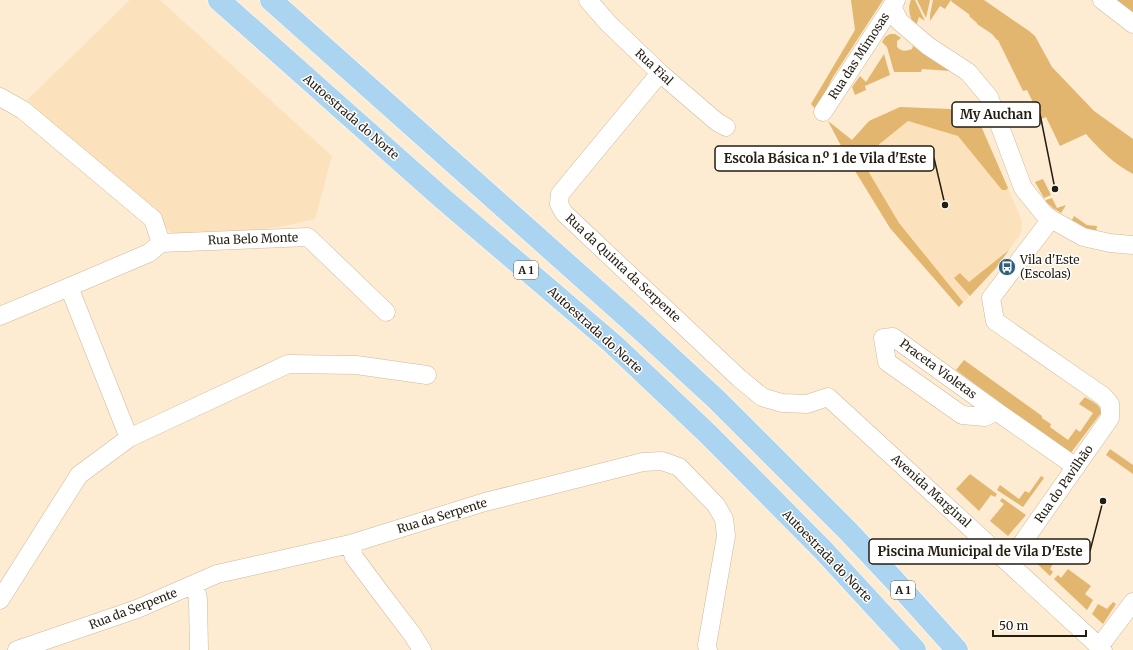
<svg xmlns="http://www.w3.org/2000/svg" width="1133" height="650" viewBox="0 0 1133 650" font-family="Merriweather,serif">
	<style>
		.built { fill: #fce2bc }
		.green { fill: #e3b66f }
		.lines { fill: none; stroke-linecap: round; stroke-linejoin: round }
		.minor-casing { stroke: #ceba9b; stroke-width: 19 }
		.highway-casing { stroke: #fff; stroke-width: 23 }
		.minor { stroke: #fff; stroke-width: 18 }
		.highway { stroke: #abd4f1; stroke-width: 22 }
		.labels { text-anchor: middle; stroke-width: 3; stroke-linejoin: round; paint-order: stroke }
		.shield { fill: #fff; stroke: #666158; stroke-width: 1 }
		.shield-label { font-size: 11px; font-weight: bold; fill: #241d11 }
		.street-label { font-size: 12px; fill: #241d11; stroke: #fff }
		.poi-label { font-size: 12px; fill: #241d11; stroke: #fff; text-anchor: start }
		.leader { fill: none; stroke: #241d11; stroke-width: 1.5 }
		.callout-dot { fill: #241d11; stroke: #fff; stroke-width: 1.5 }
		.callout { fill: #fff; stroke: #241d11; stroke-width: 1.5 }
		.callout-label { font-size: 13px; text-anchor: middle; font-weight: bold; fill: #241d11 }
	</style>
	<rect width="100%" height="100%" fill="#fdebd2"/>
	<path class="built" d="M130,0H160L332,156L315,219L285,226L181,242L27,100Z
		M971,103L1022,221L1021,233L996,268L959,307L890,228L849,161L901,111L959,122Z"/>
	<path class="green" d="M851,0H883L833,77L816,110L811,104L855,30Z
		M911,0H915L925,21L919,17L916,26C910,19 907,9 911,0Z
		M917,0H930L926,18Z
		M933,0H984L1029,31L1035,36L1052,67L1094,111L1133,139V174C1114,164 1100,150 1086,134L1060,146L1046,117L1041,119L1027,90L1023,91L998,40H997L992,34L977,24V23L969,16L970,15L952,2L951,0L945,9L940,6L930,21V15Z
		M1117,0H1133V15Z
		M890,34H895L901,38L897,41V47C902,52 906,51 912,49L913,46L950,71L922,69L921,72H894L887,47L882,42L885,37Z
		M884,54L890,75L865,86L866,90L855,95L852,87L860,76L866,82Z
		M971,103L1008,188L1006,190H1002L958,136L908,121L861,159L899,223L963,302L959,307L890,228L849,161L828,121L852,140L869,121L900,107L950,109L961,118Z
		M1043,179L1051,195L1044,198L1035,182Z
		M1052,198L1057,208L1066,205L1061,213L1053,208L1046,202V200Z
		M1074,216L1087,225L1097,226L1096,232L1085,228L1072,220Z
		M1009,250L996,268L970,296L954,278L960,273L969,282Z
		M964,360L1042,416V418L1051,424L1050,427L1068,440L1076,429L1080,432L1093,413L1079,404L1085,397C1091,401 1101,404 1101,413L1070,454L956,370Z
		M1110,449L1133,465V474L1106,455Z
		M970,474L997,494L995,497L991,495L979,511L956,489Z
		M1041,476L1044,478L1023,507L997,490L1000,485L1019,499L1025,491L1029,493Z
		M1002,498L1026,515L1008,536L990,521L1004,504L1000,501Z
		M1033,545L1055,560L1050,569L1053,572L1050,576L1027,554Z
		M1068,569L1091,586L1085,594L1093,600L1087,610L1054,579L1058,575L1061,578Z
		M1113,602L1116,604L1103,624L1092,614L1098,604L1107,609Z"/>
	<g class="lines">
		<defs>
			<path id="minor" d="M588,0L608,23L660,73L717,122L726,127
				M1102,0L1133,24
				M892,6L899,21L928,46L968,72L989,97L1023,188L1044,214L1051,219L1083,237L1110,243L1133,245
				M660,73L560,194L559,204L564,213L739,378L762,397L782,403L807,404L828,397L1103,650
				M0,97L23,110L153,219L161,243
				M823,112L896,0
				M69,287L129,438
				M0,316L69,287L149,253L161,243L308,237L386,312
				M996,411L893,337L883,338L887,362L962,415L985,417L996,411L1076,467
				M350,544L354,557L380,592L412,634L422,650
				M1009,562L1110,418V404L1103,396L995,321L991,298L1051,219
				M195,584L198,600L199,650
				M0,600L79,475L129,438L288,364L356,365L427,375
				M1099,647L1133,602
				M17,650L137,609L217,574L350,544L485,502L643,462L662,461L679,467L716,505L724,519L726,536L707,645L708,650"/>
			<path id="highway" d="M219,0L442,198L613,344L708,434L823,550L915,650
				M271,0L639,328L717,400L848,531L895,581L957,650"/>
		</defs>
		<use href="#minor" class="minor-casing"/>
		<use href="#highway" class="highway-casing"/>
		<use href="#minor" class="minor"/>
		<use href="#highway" class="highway"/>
	</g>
	<defs>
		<symbol id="bus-disc" viewBox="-11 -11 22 22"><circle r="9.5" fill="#2f5f7e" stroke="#fff"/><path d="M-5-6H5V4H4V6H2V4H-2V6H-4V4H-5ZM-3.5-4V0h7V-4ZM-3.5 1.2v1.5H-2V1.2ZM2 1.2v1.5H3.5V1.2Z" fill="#fff"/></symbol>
	</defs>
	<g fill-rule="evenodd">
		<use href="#bus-disc" x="997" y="257" width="20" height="20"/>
	</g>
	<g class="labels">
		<g class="shield">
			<rect x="514" y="261" width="24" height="18" rx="3"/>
			<rect x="891" y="581" width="24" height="18" rx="3"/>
		</g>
		<g class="shield-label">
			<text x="526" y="274">A 1</text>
			<text x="903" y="594">A 1</text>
		</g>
		<g class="street-label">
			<text transform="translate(859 56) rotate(-57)" y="4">Rua das Mimosas</text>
			<text transform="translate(654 67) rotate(43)" y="4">Rua Fial</text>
			<text transform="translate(351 117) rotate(41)" y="4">Autoestrada do Norte</text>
			<text transform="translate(253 239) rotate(-2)" y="4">Rua Belo Monte</text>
			<text transform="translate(623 268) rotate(43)" y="4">Rua da Quinta da Serpente</text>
			<text transform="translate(595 330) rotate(42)" y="4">Autoestrada do Norte</text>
			<text transform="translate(938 369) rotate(36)" y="4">Praceta Violetas</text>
			<text transform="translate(1064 484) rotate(-55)" y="4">Rua do Pavilhão</text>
			<text transform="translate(931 491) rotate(42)" y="4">Avenida Marginal</text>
			<text transform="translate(442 516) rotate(-17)" y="4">Rua da Serpente</text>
			<text transform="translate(827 556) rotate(46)" y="4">Autoestrada do Norte</text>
			<text transform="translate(133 609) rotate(-21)" y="4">Rua da Serpente</text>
		</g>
		<g class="poi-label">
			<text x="1020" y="264">Vila d'Este<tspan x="1020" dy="14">(Escolas)</tspan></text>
		</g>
	</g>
	<path class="leader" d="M1055 189L1040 114M945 205L934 158M1103 501L1090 551"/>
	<g class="callout-dot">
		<circle cx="1055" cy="189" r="4"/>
		<circle cx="945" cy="205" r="4"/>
		<circle cx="1103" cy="501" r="4"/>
	</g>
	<g class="callout">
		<rect x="952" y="102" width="88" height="25" rx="4"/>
		<rect x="715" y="146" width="219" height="25" rx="4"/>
		<rect x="869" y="539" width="221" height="25" rx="4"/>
	</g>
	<g class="callout-label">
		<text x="996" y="119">My Auchan</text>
		<text x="825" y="163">Escola Básica n.º 1 de Vila d'Este</text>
		<text x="980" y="556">Piscina Municipal de Vila D'Este</text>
	</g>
	<path d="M993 630v6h93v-6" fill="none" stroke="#241d11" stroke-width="2"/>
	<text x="999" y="630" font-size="12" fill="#241d11" stroke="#ffffff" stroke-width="3" paint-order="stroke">50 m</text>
</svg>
